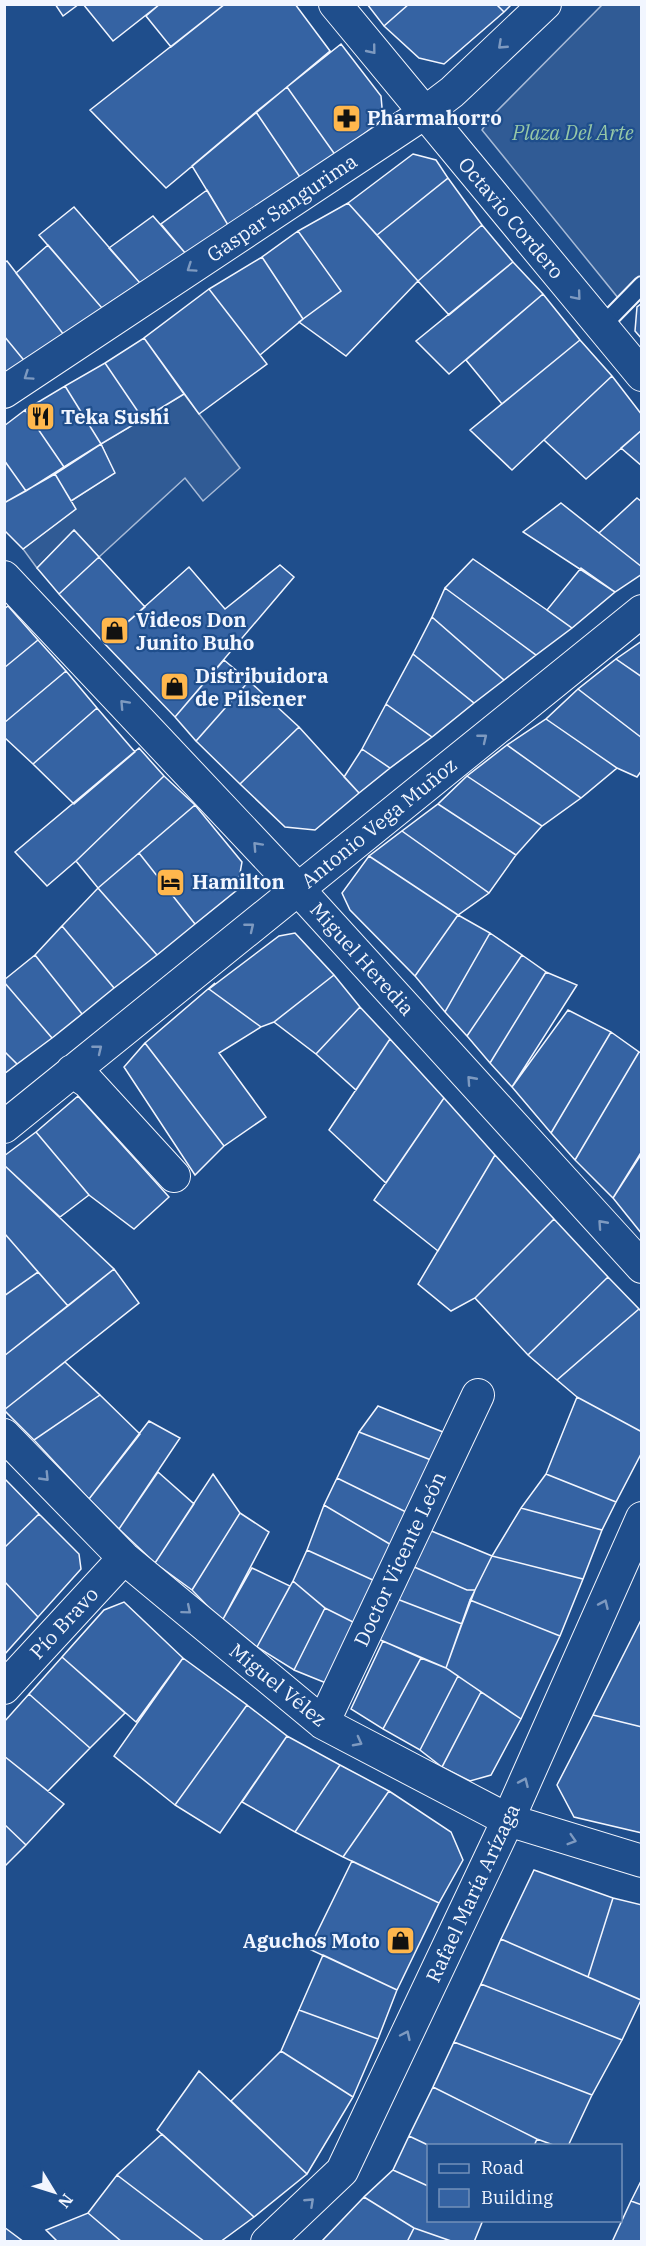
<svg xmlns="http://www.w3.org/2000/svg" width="646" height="2246" viewBox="0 0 646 2246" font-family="'IBM Plex Serif',serif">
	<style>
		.built { fill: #305b95; stroke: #a8bbd7; stroke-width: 1.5 }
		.building { fill: #3563a3; stroke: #f2f6ff; stroke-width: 1.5 }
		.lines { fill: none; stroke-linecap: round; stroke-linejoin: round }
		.lane-casing { stroke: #f2f6ff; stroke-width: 20 }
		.street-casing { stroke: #f2f6ff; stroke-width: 34 }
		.lane { stroke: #1f4e8c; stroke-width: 16 }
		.street { stroke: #1f4e8c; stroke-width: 32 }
		.oneway { stroke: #7e9ac0 }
		.labels { text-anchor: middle; stroke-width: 4.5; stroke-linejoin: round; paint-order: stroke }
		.poi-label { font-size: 20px; font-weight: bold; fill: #f2f6ff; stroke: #1f4e8c; text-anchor: start }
		.park-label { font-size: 20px; font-style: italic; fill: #97c8a6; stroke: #1f4e8c }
		.street-label { font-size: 20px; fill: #f2f6ff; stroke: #1f4e8c }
	</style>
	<rect width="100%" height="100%" fill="#1f4e8c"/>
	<path class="built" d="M602,5H641V276L619,299L482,130L490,118Z
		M184,394L240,468L203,501L185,478L99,557L74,530L37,568L23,549L75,509L71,501L114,473L101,444Z"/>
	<path class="building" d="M55,4H79L63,16Z
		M83,4H160L113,41Z
		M160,4H225L171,47L146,16Z
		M225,4H295L330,51L166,188L90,110Z
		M367,4H409L384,26Z
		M409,4H496L504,12L444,64L419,58L384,26Z
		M496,4H512L504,12Z
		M341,44L381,96L383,119L336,156L287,87Z
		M287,87L336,156L302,180L256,112Z
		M256,112L302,180L231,230L192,166Z
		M413,154L436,160L448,178L377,235L348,203Z
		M448,178L482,225L418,281L377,235Z
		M207,190L231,230L186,254L161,224Z
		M348,203L418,281L346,356L299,322L341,291L298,231Z
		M74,207L140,283L102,308L39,235Z
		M153,216L186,254L140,283L109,248Z
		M482,225L513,262L449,315L418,281Z
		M298,231L341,291L303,319L262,257Z
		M48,245L102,308L64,335L16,273Z
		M262,257L303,319L260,355L209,289Z
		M7,261L64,335L27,364L4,336V263Z
		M513,262L543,294L449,374L416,341Z
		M209,289L267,364L199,414L144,338Z
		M543,294L580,340L502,404L466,360Z
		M642,303V339L635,331L637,307Z
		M4,336L27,364L4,379Z
		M144,338L184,394L143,419L105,363Z
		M580,340L612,376L512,470L470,430Z
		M105,363L143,419L101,444L65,386Z
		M612,376L642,415V430L586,479L544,440Z
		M65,386L101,444L64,467L25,410Z
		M25,410L64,467L26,491L4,460V426Z
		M642,430V466L621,448Z
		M101,444L115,473L71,501L55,474Z
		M4,460L26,491L4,503Z
		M55,474L76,509L23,549L4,530V503Z
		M637,498L642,502V567L599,533Z
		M561,503L642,567V574L615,592L523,532Z
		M74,530L99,557L59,594L37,568Z
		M99,557L145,607L104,643L59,594Z
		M473,559L547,610L572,628L536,655L445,588Z
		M280,565L294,577L175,717L104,643L189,567L225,609Z
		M581,568L615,592L572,628L547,610Z
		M445,588L536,655L504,680L432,617Z
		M8,606L38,640L4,668V609Z
		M432,617L504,680L474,703L413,654Z
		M38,640L66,671L4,723V668Z
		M642,641V677L616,659Z
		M413,654L474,703L432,737L386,704Z
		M616,659L642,677V738L578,689Z
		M224,660L249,681L196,741L175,717Z
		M66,671L97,708L33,764L4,737V723Z
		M249,681L299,727L240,784L196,741Z
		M578,689L642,738V770L637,777L617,768L546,719Z
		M386,704L432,737L390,768L362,749Z
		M97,708L135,752L74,804L33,764Z
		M546,719L617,768L581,798L507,745Z
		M299,727L359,793L315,830L285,827L240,784Z
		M507,745L581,798L542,826L467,776Z
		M139,748L164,776L76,861L47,886L15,852Z
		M362,749L390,768L359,793L344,777Z
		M164,776L195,805L98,888L76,861Z
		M467,776L542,826L516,855L438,804Z
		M438,804L516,855L489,893L402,831Z
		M195,805L242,862L237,890L195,924L139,853Z
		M402,831L489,893L458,915L369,856Z
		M139,853L195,924L157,955L98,888Z
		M369,856L458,915L415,976L350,910L342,893Z
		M98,888L157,955L114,988L62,926Z
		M458,915L490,933L445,1012L415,976Z
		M62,926L114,988L82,1014L35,955Z
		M295,933L334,975L274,1022L261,1027L209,989L279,936Z
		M490,933L522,955L467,1036L445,1012Z
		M35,955L82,1014L52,1038L4,982V980Z
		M522,955L546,972L490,1063L467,1036Z
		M546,972L577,985L512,1087L490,1063Z
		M334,975L360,1007L316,1054L274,1022Z
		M4,982L52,1038L17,1064L4,1051Z
		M215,983L209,989L261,1027L219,1053L266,1117L224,1146L145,1043Z
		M360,1007L390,1039L356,1090L316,1054Z
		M568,1010L611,1032L551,1133L512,1087Z
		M611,1032L639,1052L575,1160L551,1133Z
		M390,1039L444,1098L386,1183L329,1130Z
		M145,1043L224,1146L195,1175L124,1067Z
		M4,1051L17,1064L4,1074Z
		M639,1052L642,1053V1151L613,1198L575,1160Z
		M78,1096L169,1197L134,1229L89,1195L36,1132Z
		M444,1098L495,1155L438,1251L374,1200Z
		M36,1132L89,1195L60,1217L4,1165V1156Z
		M642,1153V1234L613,1198Z
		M495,1155L554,1219L475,1298L451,1311L418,1284Z
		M4,1165L114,1269L68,1306L4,1233Z
		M554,1219L608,1277L528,1355L475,1298Z
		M5,1234L38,1272L4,1296V1235Z
		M114,1269L139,1303L4,1410V1356Z
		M38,1272L68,1306L4,1356V1296Z
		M608,1277L639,1309L557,1380L528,1355Z
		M639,1309L642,1312V1432L577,1397L557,1380Z
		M65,1362L100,1395L34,1440L4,1410Z
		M100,1395L140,1434L89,1499L34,1440Z
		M577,1397L642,1432V1452L616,1502L546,1474Z
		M378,1406L443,1432L431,1460L359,1432Z
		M149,1421L180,1438L119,1529L89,1499Z
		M359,1432L431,1460L406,1512L337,1478Z
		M158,1472L194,1504L155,1563L119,1529Z
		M213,1474L240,1513L192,1590L155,1563Z
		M546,1474L616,1502L602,1530L521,1508Z
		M4,1478L39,1514L4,1548Z
		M337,1478L406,1512L393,1546L324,1505Z
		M324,1505L393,1546L375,1581L307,1550Z
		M521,1508L602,1530L583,1579L492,1556Z
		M240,1513L269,1532L222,1621L192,1590Z
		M39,1514L79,1554L81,1569L38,1617L4,1581V1548Z
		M429,1530L492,1556L475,1590H467L412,1566Z
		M307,1550L375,1581L355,1623L325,1608L293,1581Z
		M492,1556L583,1579L560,1636L470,1600Z
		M412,1566L467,1590H475L462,1624L397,1599Z
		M252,1568L290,1586L257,1647L222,1621Z
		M4,1581L38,1617L4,1655Z
		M293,1581L325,1608L294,1670L257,1647Z
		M397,1599L462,1624L446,1668L378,1639Z
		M470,1600L560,1636L521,1719L446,1668Z
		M124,1602L183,1658L136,1722L62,1657L104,1610Z
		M325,1608L355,1623L326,1683L294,1670Z
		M642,1618V1727L593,1715Z
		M383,1641L421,1658L383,1729L351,1709Z
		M62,1657L125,1713L90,1748L29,1694Z
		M183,1658L247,1705L175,1805L114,1756Z
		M421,1658L446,1668L458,1676L420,1750L383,1729Z
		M458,1676L481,1692L442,1767L420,1750Z
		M481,1692L521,1719L491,1775L470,1781L442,1767Z
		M29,1694L90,1748L48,1791L4,1756V1722Z
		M247,1705L287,1736L220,1833L175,1805Z
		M593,1715L642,1727V1833L574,1817L557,1785Z
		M287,1736L340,1765L295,1832L242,1802Z
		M4,1756L64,1804L26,1845L4,1824Z
		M340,1765L389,1791L343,1857L295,1832Z
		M389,1791L451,1832L463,1860L439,1903L343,1857Z
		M4,1824L26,1845L4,1867Z
		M352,1861L439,1903L397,1990L309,1949Z
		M534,1870L613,1898L588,1977L501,1939Z
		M613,1898L642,1905L641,2000L588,1977Z
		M501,1939L641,2000L622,2040L481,1984Z
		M323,1955L397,1990L378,2039L299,2010Z
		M481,1984L622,2040L592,2095L454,2042Z
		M299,2010L378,2039L353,2097L281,2051Z
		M454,2042L592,2095L568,2146H556L537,2139L433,2087Z
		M281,2051L353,2097L307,2174L231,2101Z
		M199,2071L307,2174L254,2217L157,2130Z
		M433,2087L537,2139L534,2146H430L409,2136Z
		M162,2134L254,2217L220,2242H205L117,2175Z
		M409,2136L430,2146H428V2186L393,2170Z
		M393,2170L428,2186V2220H483L474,2242H454L414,2228L364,2197Z
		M117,2175L205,2242H122L88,2213Z
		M642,2179V2205L631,2201Z
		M364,2197L414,2228L407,2242H321Z
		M631,2201L642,2205V2242H612Z
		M88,2213L122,2242H58L46,2230Z
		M4,2227L24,2242H4Z
		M414,2228L454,2242H407Z"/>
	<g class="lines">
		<defs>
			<path id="lane" d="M602,326L642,285"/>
			<path id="street" d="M335,4L642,375
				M4,392L423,114L452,92L545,4
				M4,577L298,889L642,1267
				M72,1071L88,1082L174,1176
				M4,1127L642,611
				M4,1435L124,1558L323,1723L508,1820L642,1861
				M4,1688L124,1558
				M323,1723L478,1395
				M267,2242L342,2171L508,1820L642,1518"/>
		</defs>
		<use href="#lane" class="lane-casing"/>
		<use href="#street" class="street-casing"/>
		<use href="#lane" class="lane"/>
		<use href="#street" class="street"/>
	</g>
	<defs><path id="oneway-chevron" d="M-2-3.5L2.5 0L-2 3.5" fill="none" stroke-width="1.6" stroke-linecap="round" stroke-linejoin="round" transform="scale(1.5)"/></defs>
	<g class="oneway">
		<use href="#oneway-chevron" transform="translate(502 45) rotate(137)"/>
		<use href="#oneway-chevron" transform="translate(372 50) rotate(51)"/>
		<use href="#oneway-chevron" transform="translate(191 268) rotate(146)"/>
		<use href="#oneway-chevron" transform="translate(577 296) rotate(50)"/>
		<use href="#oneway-chevron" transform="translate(28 376) rotate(146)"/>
		<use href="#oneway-chevron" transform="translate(124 704) rotate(-133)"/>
		<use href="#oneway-chevron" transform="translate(483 738) rotate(-39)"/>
		<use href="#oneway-chevron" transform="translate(257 846) rotate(-133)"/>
		<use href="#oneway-chevron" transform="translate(250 927) rotate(-39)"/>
		<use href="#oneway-chevron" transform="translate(98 1049) rotate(-39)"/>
		<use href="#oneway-chevron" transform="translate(471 1080) rotate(-132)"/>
		<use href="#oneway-chevron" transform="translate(602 1224) rotate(-132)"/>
		<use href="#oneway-chevron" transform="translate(45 1477) rotate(46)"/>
		<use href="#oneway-chevron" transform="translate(604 1604) rotate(-66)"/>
		<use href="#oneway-chevron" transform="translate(187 1610) rotate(40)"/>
		<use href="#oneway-chevron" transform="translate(358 1742) rotate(28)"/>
		<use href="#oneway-chevron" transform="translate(524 1782) rotate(-66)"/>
		<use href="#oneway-chevron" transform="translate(572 1840) rotate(17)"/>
		<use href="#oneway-chevron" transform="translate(406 2035) rotate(-65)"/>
		<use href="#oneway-chevron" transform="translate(310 2202) rotate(-43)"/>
	</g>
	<defs>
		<symbol id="pharmacy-square" viewBox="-11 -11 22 22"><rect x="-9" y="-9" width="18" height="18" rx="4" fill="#ffb74d" stroke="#1f4e8c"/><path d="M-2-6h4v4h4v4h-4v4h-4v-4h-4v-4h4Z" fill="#111"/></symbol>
		<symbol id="restaurant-square" viewBox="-11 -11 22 22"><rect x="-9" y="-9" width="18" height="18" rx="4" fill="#ffb74d" stroke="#1f4e8c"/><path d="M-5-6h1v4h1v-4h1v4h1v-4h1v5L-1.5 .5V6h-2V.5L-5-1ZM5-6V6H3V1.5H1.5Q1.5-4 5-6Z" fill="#111"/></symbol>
		<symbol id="shop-square" viewBox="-11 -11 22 22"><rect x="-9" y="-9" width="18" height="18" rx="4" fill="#ffb74d" stroke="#1f4e8c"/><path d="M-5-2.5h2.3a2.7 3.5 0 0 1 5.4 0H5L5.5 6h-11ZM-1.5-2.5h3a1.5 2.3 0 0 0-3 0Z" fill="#111"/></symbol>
		<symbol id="hotel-square" viewBox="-11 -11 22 22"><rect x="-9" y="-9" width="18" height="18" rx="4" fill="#ffb74d" stroke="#1f4e8c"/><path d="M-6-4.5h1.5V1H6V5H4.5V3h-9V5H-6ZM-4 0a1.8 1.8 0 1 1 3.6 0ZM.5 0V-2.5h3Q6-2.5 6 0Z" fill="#111"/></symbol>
	</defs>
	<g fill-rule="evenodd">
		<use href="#pharmacy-square" x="330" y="102" width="33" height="33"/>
		<use href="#restaurant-square" x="24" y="400" width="33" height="33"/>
		<use href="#shop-square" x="98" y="614" width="33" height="33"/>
		<use href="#shop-square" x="158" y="670" width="33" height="33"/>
		<use href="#hotel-square" x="154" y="866" width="33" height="33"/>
		<use href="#shop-square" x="384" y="1924" width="33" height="33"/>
	</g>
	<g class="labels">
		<g class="poi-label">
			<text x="367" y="125">Pharmahorro</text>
			<text x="61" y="424">Teka Sushi</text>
			<text x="136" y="627">Videos Don<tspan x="136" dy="23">Junito Buho</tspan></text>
			<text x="195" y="683">Distribuidora<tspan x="195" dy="23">de Pilsener</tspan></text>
			<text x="192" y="889">Hamilton</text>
			<text x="380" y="1948" text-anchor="end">Aguchos Moto</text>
		</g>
		<g class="park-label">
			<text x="573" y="140">Plaza Del Arte</text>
		</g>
		<g class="street-label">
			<text transform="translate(282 208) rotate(-34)" y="7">Gaspar Sangurima</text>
			<text transform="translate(511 218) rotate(50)" y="7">Octavio Cordero</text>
			<text transform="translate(379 823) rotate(-39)" y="7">Antonio Vega Muñoz</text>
			<text transform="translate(362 959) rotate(48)" y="7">Miguel Heredia</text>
			<text transform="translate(400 1559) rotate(-65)" y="7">Doctor Vicente León</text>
			<text transform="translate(64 1623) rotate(-47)" y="7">Pío Bravo</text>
			<text transform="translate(278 1685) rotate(39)" y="7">Miguel Vélez</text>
			<text transform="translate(473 1893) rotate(-65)" y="7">Rafael María Arízaga</text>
		</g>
	</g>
	<rect width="646" height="2246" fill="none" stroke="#f2f6ff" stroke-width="12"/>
	<rect x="427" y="2144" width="195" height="78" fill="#1f4e8c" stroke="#7391ba" stroke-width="1.5"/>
	<rect x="439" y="2164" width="30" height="9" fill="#1f4e8c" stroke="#7391ba" stroke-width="1.5"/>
	<text x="481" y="2174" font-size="18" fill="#f2f6ff">Road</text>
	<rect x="439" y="2189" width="30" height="18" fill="#3563a3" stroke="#7391ba" stroke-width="1.5"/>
	<text x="481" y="2204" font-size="18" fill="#f2f6ff">Building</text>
	<g transform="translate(54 2192) rotate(128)" stroke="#1f4e8c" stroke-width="4.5" paint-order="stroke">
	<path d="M0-4.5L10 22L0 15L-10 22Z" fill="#f2f6ff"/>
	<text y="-9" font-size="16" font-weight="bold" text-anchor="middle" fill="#f2f6ff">N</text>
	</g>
</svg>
